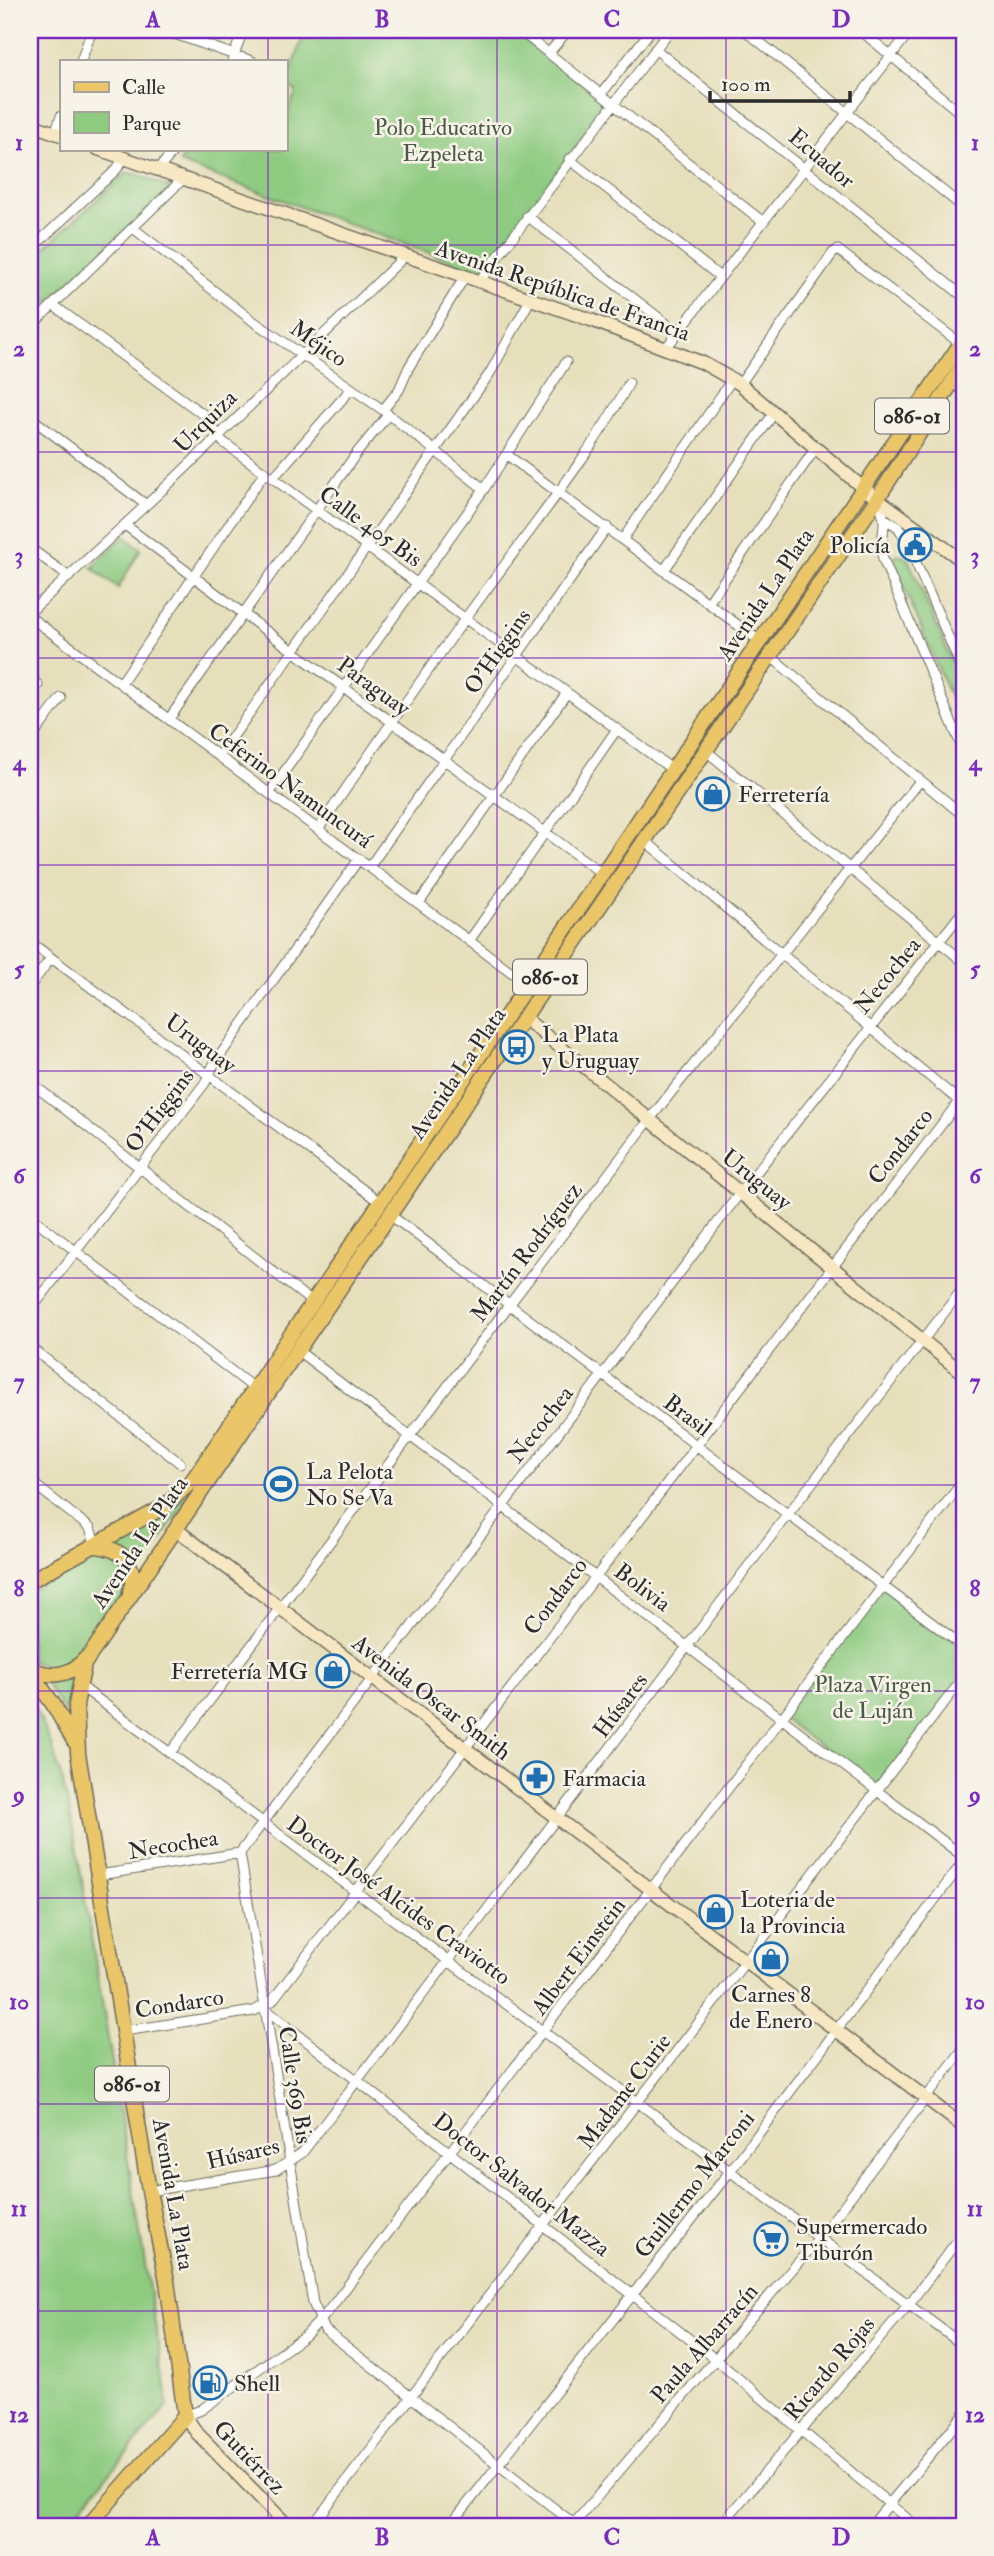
<svg xmlns="http://www.w3.org/2000/svg" width="994" height="2556" viewBox="0 0 994 2556" font-family="'IM FELL Double Pica',serif">
	<style>
		.green { fill: #8ecb81; stroke: #5c7b56; stroke-width: 2 }
		.lines { fill: none; stroke-linecap: round; stroke-linejoin: round }
		.street-casing { stroke: #6c6a5d; stroke-width: 11 }
		.secondary-casing { stroke: #6c6a5d; stroke-width: 15 }
		.primary-casing { stroke: #6c6a5d; stroke-width: 17 }
		.street { stroke: #fff; stroke-width: 9 }
		.secondary { stroke: #f7e8c3; stroke-width: 12 }
		.primary { stroke: #eac669; stroke-width: 14 }
		.grid { fill: none; stroke: #7b2cbf; stroke-width: 2; stroke-opacity: 0.55 }
		.labels { text-anchor: middle; stroke-width: 5; stroke-linejoin: round; paint-order: stroke }
		.shield { fill: #f7f3e8; stroke: #686764; stroke-width: 2 }
		.shield-label { font-size: 21px; font-weight: bold; fill: #2b2b2b }
		.park-label { font-size: 23px; fill: #495b45; stroke: #f7f3e8 }
		.street-label { font-size: 23px; fill: #2b2b2b; stroke: #f7f3e8 }
		.poi-label { font-size: 23px; fill: #2b2b2b; stroke: #f7f3e8; text-anchor: start }
		.neatline { fill: none; stroke: #7b2cbf; stroke-width: 2.5 }
		.grid-label { font-size: 23px; text-anchor: middle; font-weight: bold; fill: #7b2cbf }
	</style>
	<rect width="100%" height="100%" fill="#f7f3e8"/>
	<filter id="ink" filterUnits="userSpaceOnUse"><feTurbulence type="fractalNoise" baseFrequency=".0143" numOctaves="2"/><feDisplacementMap in="SourceGraphic" scale="14" xChannelSelector="R" yChannelSelector="G"/><feConvolveMatrix kernelMatrix="1 2 1 2 8 2 1 2 1" color-interpolation-filters="sRGB"/></filter>
	<filter id="wash" filterUnits="userSpaceOnUse"><feTurbulence type="fractalNoise" baseFrequency=".00686" numOctaves="4" result="noise"/><feDisplacementMap in="SourceGraphic" scale="28" xChannelSelector="R" yChannelSelector="G"/><feGaussianBlur stdDeviation="1.57" result="paint"/><feColorMatrix in="noise" values="0 0 0 0 0 0 0 0 0 0 0 0 0 0 0 0 0 1.4 0 .05"/><feComposite in="paint" operator="in"/></filter>
	<g filter="url(#wash)">
		<rect width="100%" height="100%" fill="#e6dfbb"/>
		<path class="green" d="M305,30H512L608,103L482,272L179,163L189,149H285V121L296,91L287,85Z
			M126,173L137,174L170,188L30,319V261Z
			M851,520L853,522L137,1574L109,1545L174,1507L192,1489Z
			M124,536L141,549L118,588L92,568Z
			M897,554L908,559L964,689V730L893,561Z
			M106,1554L120,1560C122,1565 126,1571 127,1576C129,1603 81,1657 60,1670L30,1661V1591L91,1557Z
			M883,1587L964,1647V1677L877,1789L781,1717Z
			M74,1678L72,1723L45,1682Z
			M30,1701C68,1760 79,1867 91,1936C117,2088 140,2241 167,2393V2406L65,2526H30Z"/>
	</g>
	<g filter="url(#ink)">
		<g class="lines">
			<defs>
				<path id="street" d="M163,30L252,61
					M519,30L762,221
					M744,30C819,88 890,149 964,208
					M860,30L964,116
					M655,49L964,297
					M549,53L568,30
					M81,61L92,30
					M232,61L243,30
					M602,93L651,30
					M55,133L61,116
					M569,159L719,276
					M158,170L175,149
					M527,216L676,331
					M133,228L253,321L383,410L484,489
					M30,250L116,170L124,158
					M478,283L670,30
					M53,305L204,415L223,442L673,770
					M30,327L183,179
					M666,348L911,30
					M952,382L964,391
					M740,384L833,253L838,250L961,344
					M383,410L399,390L409,367L464,278
					M30,417L145,504
					M507,455L761,642
					M273,478L351,389
					M878,501C891,528 878,534 883,559L964,752
					M887,520L898,527L906,540L964,673
					M125,525L293,651L603,874
					M623,539L733,378
					M30,548L69,577
					M665,569L774,413
					M709,602L815,449
					M30,612L171,482L405,256
					M30,617L529,985
					M769,655L964,816
					M30,678L38,685
					M121,683L265,472
					M169,719L356,454L388,415
					M30,740L61,698
					M705,750L964,962
					M219,756L490,373L530,300
					M270,792L484,489L566,362
					M319,828C373,749 427,670 484,593C534,524 589,457 629,383
					M644,840L964,1105
					M370,866L607,527
					M419,903L566,694
					M469,941L617,729
					M30,942L381,1203
					M30,986L51,958
					M30,1082L312,1302
					M389,1214L964,1647
					M30,1216L255,1389
					M30,1311L205,1083L214,1064L359,859
					M30,1347L180,1463
					M297,1350L964,1857
					M30,1481L90,1528L96,1546
					M79,1685L964,2346
					M170,1753L650,1119L920,781
					M240,1853L313,2303L325,2330L577,2526
					M99,1875L240,1853L740,1193L964,910
					M264,2008L715,2359L916,2526
					M124,2031L254,2011L272,2001L964,1095
					M149,2191L276,2170L302,2153L788,1514L964,1287
					M185,2416L201,2410L306,2335L326,2314L964,1480
					M312,2526L964,1677
					M450,2526L731,2170L964,1861
					M572,2526L819,2238L964,2048
					M720,2526L909,2304L964,2232
					M871,2526L964,2414"/>
				<path id="secondary" d="M30,124L61,135
					M98,149L591,320L703,363L740,384L863,488L964,562
					M523,1017L964,1374
					M176,1529L964,2127
					M185,2416L197,2433L288,2526"/>
				<path id="primary" d="M96,1546C122,1548 139,1566 130,1592
					M30,1581L165,1506L192,1481L964,339
					M30,1668C50,1679 71,1676 86,1658
					M30,1672L53,1704L74,1741
					M88,2526L185,2416L167,2281L149,2191L78,1753L76,1705L84,1664L877,499L964,364"/>
			</defs>
			<use href="#street" class="street-casing"/>
			<use href="#secondary" class="secondary-casing"/>
			<use href="#primary" class="primary-casing"/>
			<use href="#street" class="street"/>
			<use href="#secondary" class="secondary"/>
			<use href="#primary" class="primary"/>
		</g>
	</g>
	<path class="grid" d="M268,30V61M497,30V2526M726,30V2526M268,149V2526M30,245H964M30,452H964M30,658H964M30,865H964M30,1071H964M30,1278H964M30,1485H964M30,1691H964M30,1898H964M30,2104H964M30,2311H964"/>
	<defs>
		<symbol id="civic-ring" viewBox="-11 -11 22 22"><circle r="9.5" fill="#f7f3e8" stroke="#1f6fb2" stroke-width="1.5"/><path d="M-.6-6.5H3V-4.5H.6V-3L4-1V1h2V6H-6V1h2V-1L-.6-3ZM-1.2 2.5V6h2.4V2.5Z" fill="#1f6fb2"/></symbol>
		<symbol id="shop-ring" viewBox="-11 -11 22 22"><circle r="9.5" fill="#f7f3e8" stroke="#1f6fb2" stroke-width="1.5"/><path d="M-5-2.5h2.3a2.7 3.5 0 0 1 5.4 0H5L5.5 6h-11ZM-1.5-2.5h3a1.5 2.3 0 0 0-3 0Z" fill="#1f6fb2"/></symbol>
		<symbol id="bus-ring" viewBox="-11 -11 22 22"><circle r="9.5" fill="#f7f3e8" stroke="#1f6fb2" stroke-width="1.5"/><path d="M-5-6H5V4H4V6H2V4H-2V6H-4V4H-5ZM-3.5-4V0h7V-4ZM-3.5 1.2v1.5H-2V1.2ZM2 1.2v1.5H3.5V1.2Z" fill="#1f6fb2"/></symbol>
		<symbol id="stadium-ring" viewBox="-11 -11 22 22"><circle r="9.5" fill="#f7f3e8" stroke="#1f6fb2" stroke-width="1.5"/><path d="M0-5a6.5 5 0 1 0 0 10a6.5 5 0 1 0 0-10ZM-3.5-1.8h7v3.6h-7Z" fill="#1f6fb2"/></symbol>
		<symbol id="pharmacy-ring" viewBox="-11 -11 22 22"><circle r="9.5" fill="#f7f3e8" stroke="#1f6fb2" stroke-width="1.5"/><path d="M-2-6h4v4h4v4h-4v4h-4v-4h-4v-4h4Z" fill="#1f6fb2"/></symbol>
		<symbol id="supermarket-ring" viewBox="-11 -11 22 22"><circle r="9.5" fill="#f7f3e8" stroke="#1f6fb2" stroke-width="1.5"/><path d="M-6-5.5h2.5l.6 2H6L4.5 2H-2.5L-4.4-4H-6ZM-1.5 3.2a1.3 1.3 0 1 0 .1 0ZM3 3.2a1.3 1.3 0 1 0 .1 0Z" fill="#1f6fb2"/></symbol>
		<symbol id="fuel-ring" viewBox="-11 -11 22 22"><circle r="9.5" fill="#f7f3e8" stroke="#1f6fb2" stroke-width="1.5"/><path d="M-5.5-6h7V0h2V4h1.3V-2.5L3-4.5l.8-.8L6-3V5H2.5V1h-1V6h-7ZM-4.2-4.7v3.2H.2V-4.7Z" fill="#1f6fb2"/></symbol>
	</defs>
	<g fill-rule="evenodd">
		<use href="#civic-ring" x="896" y="526" width="38" height="38"/>
		<use href="#shop-ring" x="694" y="775" width="38" height="38"/>
		<use href="#bus-ring" x="498" y="1028" width="38" height="38"/>
		<use href="#stadium-ring" x="262" y="1465" width="38" height="38"/>
		<use href="#shop-ring" x="314" y="1652" width="38" height="38"/>
		<use href="#pharmacy-ring" x="518" y="1759" width="38" height="38"/>
		<use href="#shop-ring" x="697" y="1893" width="38" height="38"/>
		<use href="#shop-ring" x="752" y="1940" width="38" height="38"/>
		<use href="#supermarket-ring" x="752" y="2220" width="38" height="38"/>
		<use href="#fuel-ring" x="191" y="2364" width="38" height="38"/>
	</g>
	<g class="labels">
		<g class="shield">
			<rect x="875" y="398.5" width="74" height="35" rx="5"/>
			<rect x="513" y="959.5" width="74" height="35" rx="5"/>
			<rect x="95" y="2066.5" width="74" height="35" rx="5"/>
		</g>
		<g class="shield-label">
			<text x="912" y="423">086-01</text>
			<text x="550" y="984">086-01</text>
			<text x="132" y="2091">086-01</text>
		</g>
		<g class="park-label">
			<text x="443" y="135">Polo Educativo<tspan x="443" dy="26">Ezpeleta</tspan></text>
			<text x="873" y="1692">Plaza Virgen<tspan x="873" dy="26">de Luján</tspan></text>
		</g>
		<g class="street-label">
			<text transform="translate(822 158) rotate(40)" y="8">Ecuador</text>
			<text transform="translate(563 290) rotate(19)" y="8">Avenida República de Francia</text>
			<text transform="translate(319 343) rotate(35)" y="8">Méjico</text>
			<text transform="translate(205 421) rotate(-45)" y="8">Urquiza</text>
			<text transform="translate(371 526) rotate(36)" y="8">Calle 405 Bis</text>
			<text transform="translate(765 594) rotate(-56)" y="8">Avenida La Plata</text>
			<text transform="translate(497 651) rotate(-55)" y="8">O'Higgins</text>
			<text transform="translate(374 686) rotate(36)" y="8">Paraguay</text>
			<text transform="translate(291 785) rotate(36)" y="8">Ceferino Namuncurá</text>
			<text transform="translate(887 975) rotate(-51)" y="8">Necochea</text>
			<text transform="translate(201 1043) rotate(37)" y="8">Uruguay</text>
			<text transform="translate(457 1073) rotate(-56)" y="8">Avenida La Plata</text>
			<text transform="translate(159 1110) rotate(-53)" y="8">O'Higgins</text>
			<text transform="translate(900 1146) rotate(-52)" y="8">Condarco</text>
			<text transform="translate(757 1179) rotate(39)" y="8">Uruguay</text>
			<text transform="translate(526 1252) rotate(-53)" y="8">Martín Rodríguez</text>
			<text transform="translate(688 1415) rotate(37)" y="8">Brasil</text>
			<text transform="translate(540 1424) rotate(-52)" y="8">Necochea</text>
			<text transform="translate(139 1542) rotate(-56)" y="8">Avenida La Plata</text>
			<text transform="translate(643 1587) rotate(37)" y="8">Bolivia</text>
			<text transform="translate(555 1596) rotate(-53)" y="8">Condarco</text>
			<text transform="translate(432 1697) rotate(37)" y="8">Avenida Oscar Smith</text>
			<text transform="translate(620 1705) rotate(-53)" y="8">Húsares</text>
			<text transform="translate(173 1844) rotate(-9)" y="8">Necochea</text>
			<text transform="translate(399 1900) rotate(36)" y="8">Doctor José Alcides Craviotto</text>
			<text transform="translate(578 1956) rotate(-53)" y="8">Albert Einstein</text>
			<text transform="translate(179 2003) rotate(-9)" y="8">Condarco</text>
			<text transform="translate(296 2085) rotate(81)" y="8">Calle 369 Bis</text>
			<text transform="translate(624 2091) rotate(-53)" y="8">Madame Curie</text>
			<text transform="translate(243 2153) rotate(-13)" y="8">Húsares</text>
			<text transform="translate(522 2184) rotate(38)" y="8">Doctor Salvador Mazza</text>
			<text transform="translate(694 2184) rotate(-52)" y="8">Guillermo Marconi</text>
			<text transform="translate(174 2194) rotate(80)" y="8">Avenida La Plata</text>
			<text transform="translate(704 2343) rotate(-49)" y="8">Paula Albarracín</text>
			<text transform="translate(829 2368) rotate(-50)" y="8">Ricardo Rojas</text>
			<text transform="translate(250 2457) rotate(46)" y="8">Gutiérrez</text>
		</g>
		<g class="poi-label">
			<text x="890" y="553" text-anchor="end">Policía</text>
			<text x="738" y="802">Ferretería</text>
			<text x="542" y="1042">La Plata<tspan x="542" dy="26">y Uruguay</tspan></text>
			<text x="306" y="1479">La Pelota<tspan x="306" dy="26">No Se Va</tspan></text>
			<text x="308" y="1679" text-anchor="end">Ferretería MG</text>
			<text x="562" y="1786">Farmacia</text>
			<text x="740" y="1907">Loteria de<tspan x="740" dy="26">la Provincia</tspan></text>
			<text x="771" y="2002" text-anchor="middle">Carnes 8<tspan x="771" dy="26">de Enero</tspan></text>
			<text x="796" y="2234">Supermercado<tspan x="796" dy="26">Tiburón</tspan></text>
			<text x="234" y="2391">Shell</text>
		</g>
	</g>
	<rect width="994" height="2556" fill="none" stroke="#f7f3e8" stroke-width="77"/>
	<rect x="60" y="60" width="228" height="91" fill="#f7f3e8" stroke="#a5a39c" stroke-width="2"/>
	<rect x="74" y="82" width="35" height="10" fill="#eac669" stroke="#a5a39c" stroke-width="2"/>
	<text x="122" y="94" font-size="21" fill="#2b2b2b">Calle</text>
	<rect x="74" y="112" width="35" height="21" fill="#8ecb81" stroke="#a5a39c" stroke-width="2"/>
	<text x="122" y="130" font-size="21" fill="#2b2b2b">Parque</text>
	<path d="M710 91v10h140v-10" fill="none" stroke="#2b2b2b" stroke-width="3.5"/>
	<text x="721" y="91" font-size="21" fill="#2b2b2b" stroke="#f7f3e8" stroke-width="5" paint-order="stroke">100 m</text>
	<rect x="38" y="38" width="918" height="2480" class="neatline"/>
	<g class="grid-label">
		<text x="153" y="27">A</text>
		<text x="382" y="27">B</text>
		<text x="612" y="27">C</text>
		<text x="841" y="27">D</text>
		<text x="19" y="150">1</text>
		<text x="975" y="150">1</text>
		<text x="19" y="356">2</text>
		<text x="975" y="356">2</text>
		<text x="19" y="563">3</text>
		<text x="975" y="563">3</text>
		<text x="19" y="770">4</text>
		<text x="975" y="770">4</text>
		<text x="19" y="976">5</text>
		<text x="975" y="976">5</text>
		<text x="19" y="1183">6</text>
		<text x="975" y="1183">6</text>
		<text x="19" y="1389">7</text>
		<text x="975" y="1389">7</text>
		<text x="19" y="1596">8</text>
		<text x="975" y="1596">8</text>
		<text x="19" y="1802">9</text>
		<text x="975" y="1802">9</text>
		<text x="19" y="2009">10</text>
		<text x="975" y="2009">10</text>
		<text x="19" y="2216">11</text>
		<text x="975" y="2216">11</text>
		<text x="19" y="2422">12</text>
		<text x="975" y="2422">12</text>
		<text x="153" y="2545">A</text>
		<text x="382" y="2545">B</text>
		<text x="612" y="2545">C</text>
		<text x="841" y="2545">D</text>
	</g>
</svg>
